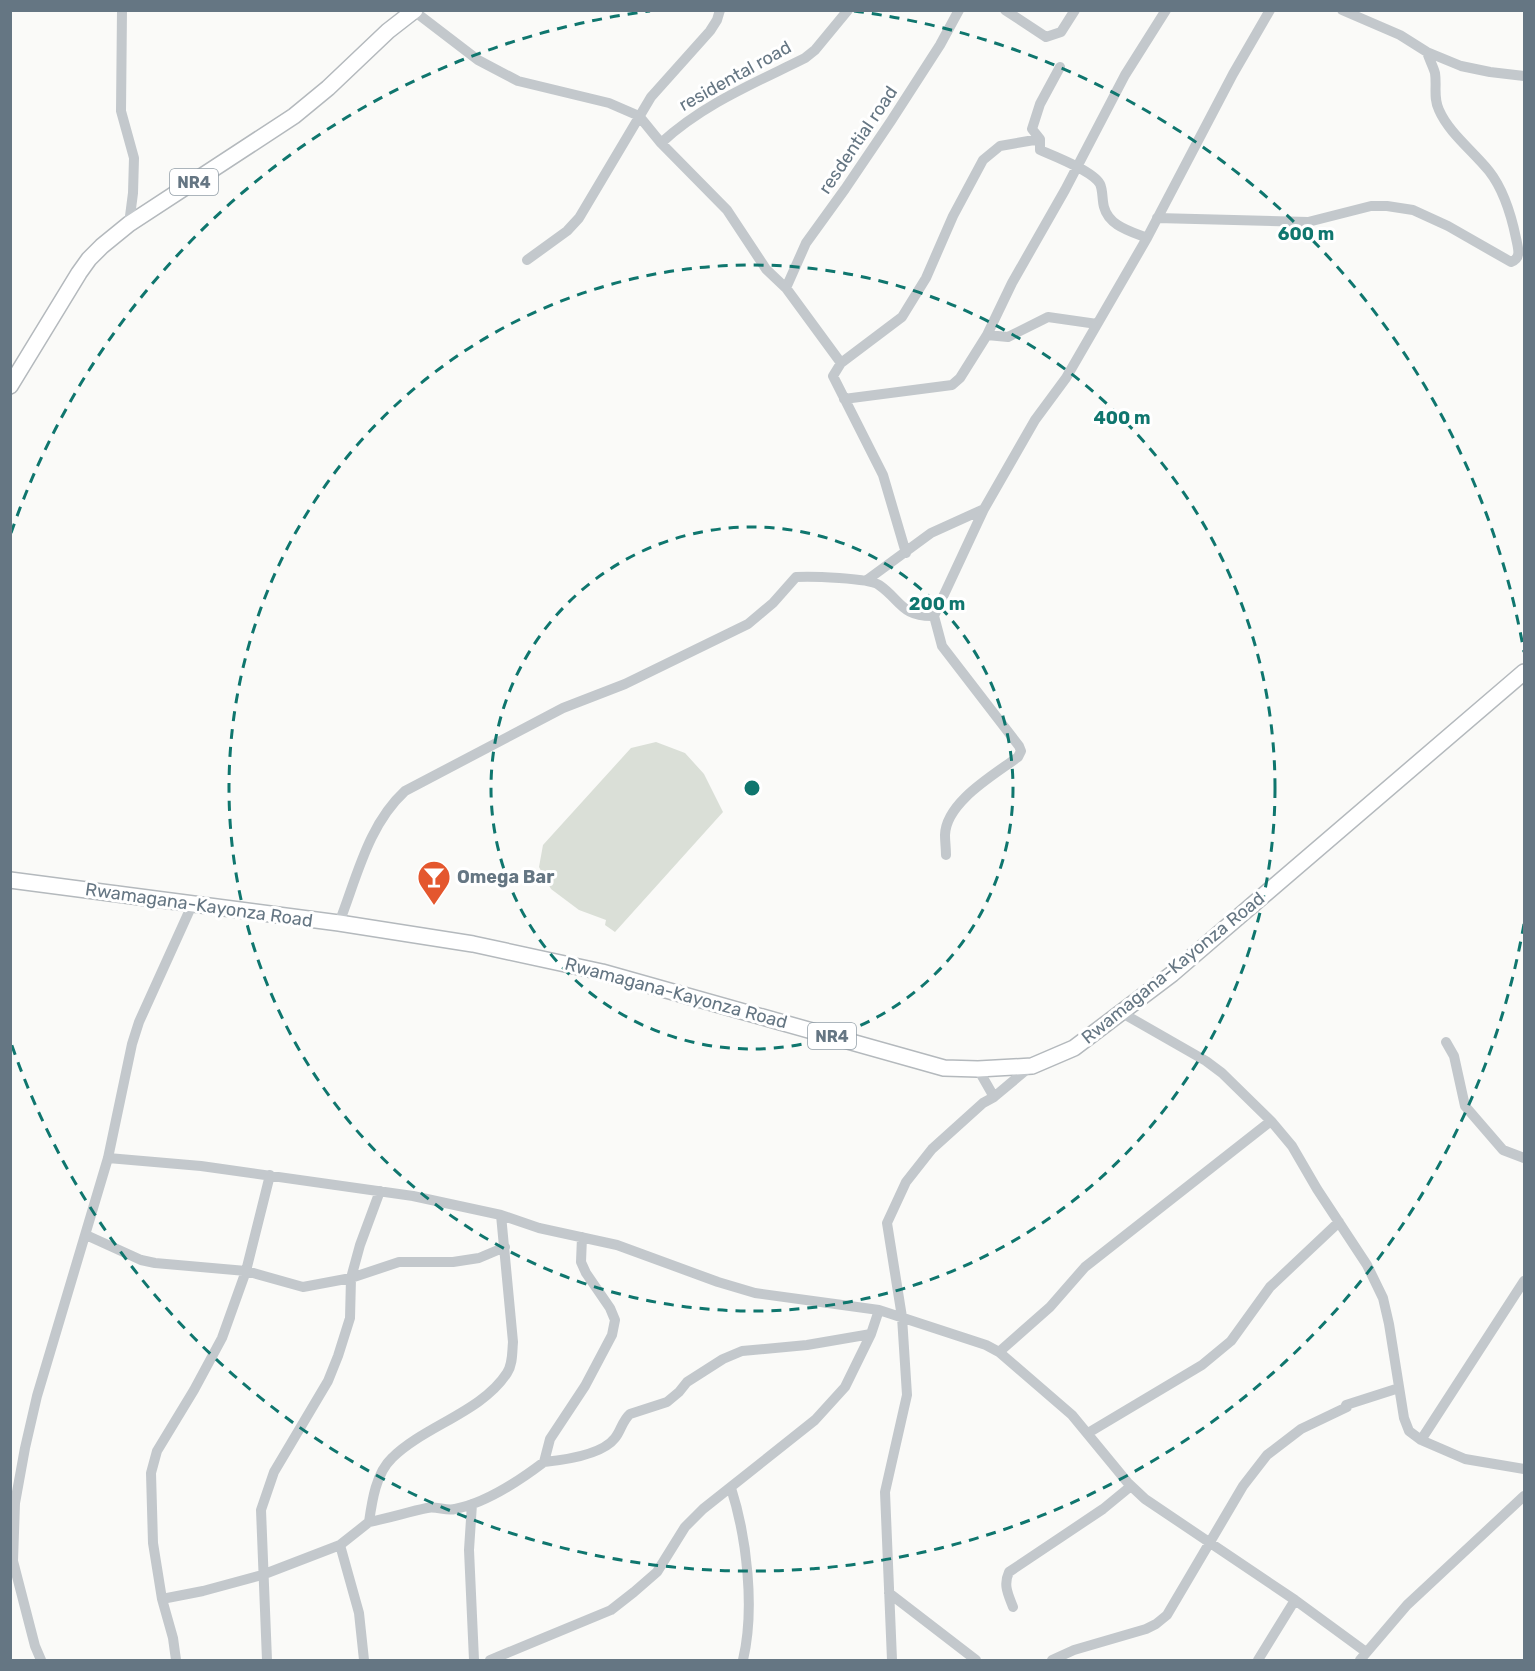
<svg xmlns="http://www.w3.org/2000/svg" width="1535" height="1671" viewBox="0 0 1535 1671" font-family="Rubik,sans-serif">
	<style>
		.grass { fill: #dadfd7 }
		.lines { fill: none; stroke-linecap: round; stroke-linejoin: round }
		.highway-casing { stroke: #b4b9bd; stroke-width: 18 }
		.minor { stroke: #c3c8cc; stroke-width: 10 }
		.highway { stroke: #fff; stroke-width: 15 }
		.ring { fill: none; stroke: #0f766e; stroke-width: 3; stroke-dasharray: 10 8 }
		.labels { text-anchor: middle; stroke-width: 6; stroke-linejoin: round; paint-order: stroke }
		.shield { fill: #fff; stroke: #939fa8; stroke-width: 1.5 }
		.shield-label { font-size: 16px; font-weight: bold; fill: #657683 }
		.street-label { font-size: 18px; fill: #657683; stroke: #fff }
		.poi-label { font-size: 18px; font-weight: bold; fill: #657683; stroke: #fff; text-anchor: start }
		.centre { fill: #0f766e; stroke: #fff; stroke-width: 3 }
		.ring-label { font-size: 18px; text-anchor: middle; font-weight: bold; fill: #0f766e; stroke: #fff; stroke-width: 6; stroke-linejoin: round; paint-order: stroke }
	</style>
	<rect width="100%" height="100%" fill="#fafaf8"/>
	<path class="grass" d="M656,742L685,753L704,774L723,812L615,932L605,925L606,920L579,910L551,889L539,867L543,845L631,748Z"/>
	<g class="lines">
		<defs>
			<path id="highway" d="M10,386L79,273L89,259L102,246L129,224L294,116L328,88L388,31L415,10
				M10,880L339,923L473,944L602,972L944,1068L978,1069L1032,1066L1074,1048L1172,974L1524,672"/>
		</defs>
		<use href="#highway" class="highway-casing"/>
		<path class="minor" d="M122,10L121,111L134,158L133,193L129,224
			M1005,10L1046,37L1061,32L1075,10
			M1342,10L1400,35L1427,52L1461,66L1490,72L1524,76
			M414,11L478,60L518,81L609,103L639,116L661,143L727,210L766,269L786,288L841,363L833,376L883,475L906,553
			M1060,67L1040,104L1032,129L1040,139V150C1054,156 1093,171 1100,184C1103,190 1102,200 1104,207C1109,226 1130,231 1147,238
			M661,143C703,104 755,83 805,58L815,50L848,10
			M1157,218L1308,222L1371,206H1387L1413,210L1448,226L1511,262C1522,258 1518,248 1516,238C1511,214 1504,190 1489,171C1473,151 1449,133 1439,110C1433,98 1437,86 1435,73C1433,66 1429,59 1427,52
			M527,260L567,231L579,218L651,97L710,31L717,20L720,10
			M786,288L806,243L845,189L891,121L940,45L959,10
			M987,335L1008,337L1048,317L1097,324
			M841,363L902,317L926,278L953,216L983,160L1000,146L1040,139
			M844,399L952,385L960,378L987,335L1012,283L1065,190L1125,75L1166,10
			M867,580L931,533L984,509L1035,420L1066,378L1147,238L1233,74L1270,10
			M934,616L984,509
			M339,923C357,877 368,825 405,791L563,708L625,684L748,624L773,603L796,577C810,576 870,578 879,585C901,600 901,617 934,616L942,646L1019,746L1021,751L1018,757C994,775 946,802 945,835C945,842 946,848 946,855
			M1122,1013L1206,1061L1222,1073L1271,1121L1292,1146L1317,1189L1367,1265L1383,1298L1389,1324L1404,1418L1409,1431L1421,1440L1465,1459L1524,1469
			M1446,1042L1454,1056L1465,1106L1503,1150L1524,1158
			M994,1097L1031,1066
			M108,1158L201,1166L413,1196L501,1215L539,1228L617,1245L718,1282L755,1293L879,1310L986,1345L999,1352L1072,1415L1128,1483L1145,1499L1295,1600L1366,1652
			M86,1235L141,1260L155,1263L246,1271L303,1287L351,1278L399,1262H453L479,1258L505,1247
			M999,1352L1050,1307L1085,1267L1271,1121
			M1088,1433L1202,1365L1231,1341L1270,1287L1339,1222
			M1421,1440L1524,1281
			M544,1462C564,1460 602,1455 615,1438C621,1431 622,1421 630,1414L667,1402L679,1392L687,1382L723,1359L742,1351L807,1345L871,1334
			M731,1488C747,1538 755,1609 743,1660
			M472,1504L469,1550L474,1660
			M369,1522C389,1518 408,1512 427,1508C436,1506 446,1511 455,1509C486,1503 519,1481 544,1462L550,1439L585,1386L612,1335L615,1320L610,1308L586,1273L581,1262L582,1237
			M340,1545L359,1613L364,1660
			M889,1593L976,1660
			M162,1599L203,1591L262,1575L340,1545L369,1522C372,1501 376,1473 392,1458C424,1426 482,1412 507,1373C513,1364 512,1352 513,1342L501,1215
			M1013,1607C1008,1594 1003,1585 1009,1572L1103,1509L1131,1486
			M41,1660L35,1646L13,1561L15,1503L25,1448L37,1396L108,1158L132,1044L139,1022L192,905
			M176,1660L173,1638L162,1599L153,1543L151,1473L157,1451L194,1390L222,1338L246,1271L270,1175
			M267,1660L261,1510L274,1472L328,1381L338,1356L350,1318L351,1278L360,1245L380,1191
			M490,1660L611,1610L634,1592L657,1572L685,1527L703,1509L815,1420L845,1387L871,1334L879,1310
			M892,1660L885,1492L907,1395L902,1317L887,1223L906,1182L932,1149L983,1103L994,1097L978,1069
			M1052,1660L1074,1650L1146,1629L1156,1624L1167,1615L1243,1486L1267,1455L1301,1429L1347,1407L1346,1405L1399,1388V1390
			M1258,1660L1295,1600
			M1360,1660L1407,1605L1524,1496"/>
		<use href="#highway" class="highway"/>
	</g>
	<g class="ring">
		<circle cx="752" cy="788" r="261"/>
		<circle cx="752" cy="788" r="523"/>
		<path d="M1524 924A784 784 0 0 1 11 1043M11 533A784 784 0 0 1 650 11M854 11A784 784 0 0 1 1524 652"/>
	</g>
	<defs>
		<symbol id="bar-pin" viewBox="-11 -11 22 30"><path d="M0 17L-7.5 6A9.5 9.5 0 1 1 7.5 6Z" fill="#e4572e" stroke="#fff"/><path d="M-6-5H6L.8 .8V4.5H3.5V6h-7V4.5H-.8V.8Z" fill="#fff"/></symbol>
	</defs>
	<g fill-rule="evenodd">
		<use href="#bar-pin" x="415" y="858" width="38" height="52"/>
	</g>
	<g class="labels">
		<g class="shield">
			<rect x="170" y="169" width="48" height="26" rx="4.5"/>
			<rect x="808" y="1023" width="48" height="26" rx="4.5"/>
		</g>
		<g class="shield-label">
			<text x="194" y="188">NR4</text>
			<text x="832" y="1042">NR4</text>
		</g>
		<g class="street-label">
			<text transform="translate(735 76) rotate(-29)" y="6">residental road</text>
			<text transform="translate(858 140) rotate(-56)" y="6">resdential road</text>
			<text transform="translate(199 905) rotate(8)" y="6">Rwamagana-Kayonza Road</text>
			<text transform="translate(1173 968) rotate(-39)" y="6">Rwamagana-Kayonza Road</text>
			<text transform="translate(676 993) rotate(15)" y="6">Rwamagana-Kayonza Road</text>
		</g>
		<g class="poi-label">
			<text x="457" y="883">Omega Bar</text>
		</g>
	</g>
	<circle cx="752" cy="788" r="9" class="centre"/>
	<g class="ring-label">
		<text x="1306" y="240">600 m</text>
		<text x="1122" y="424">400 m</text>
		<text x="937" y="610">200 m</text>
	</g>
	<rect width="1535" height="1671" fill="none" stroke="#657683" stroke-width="24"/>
</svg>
